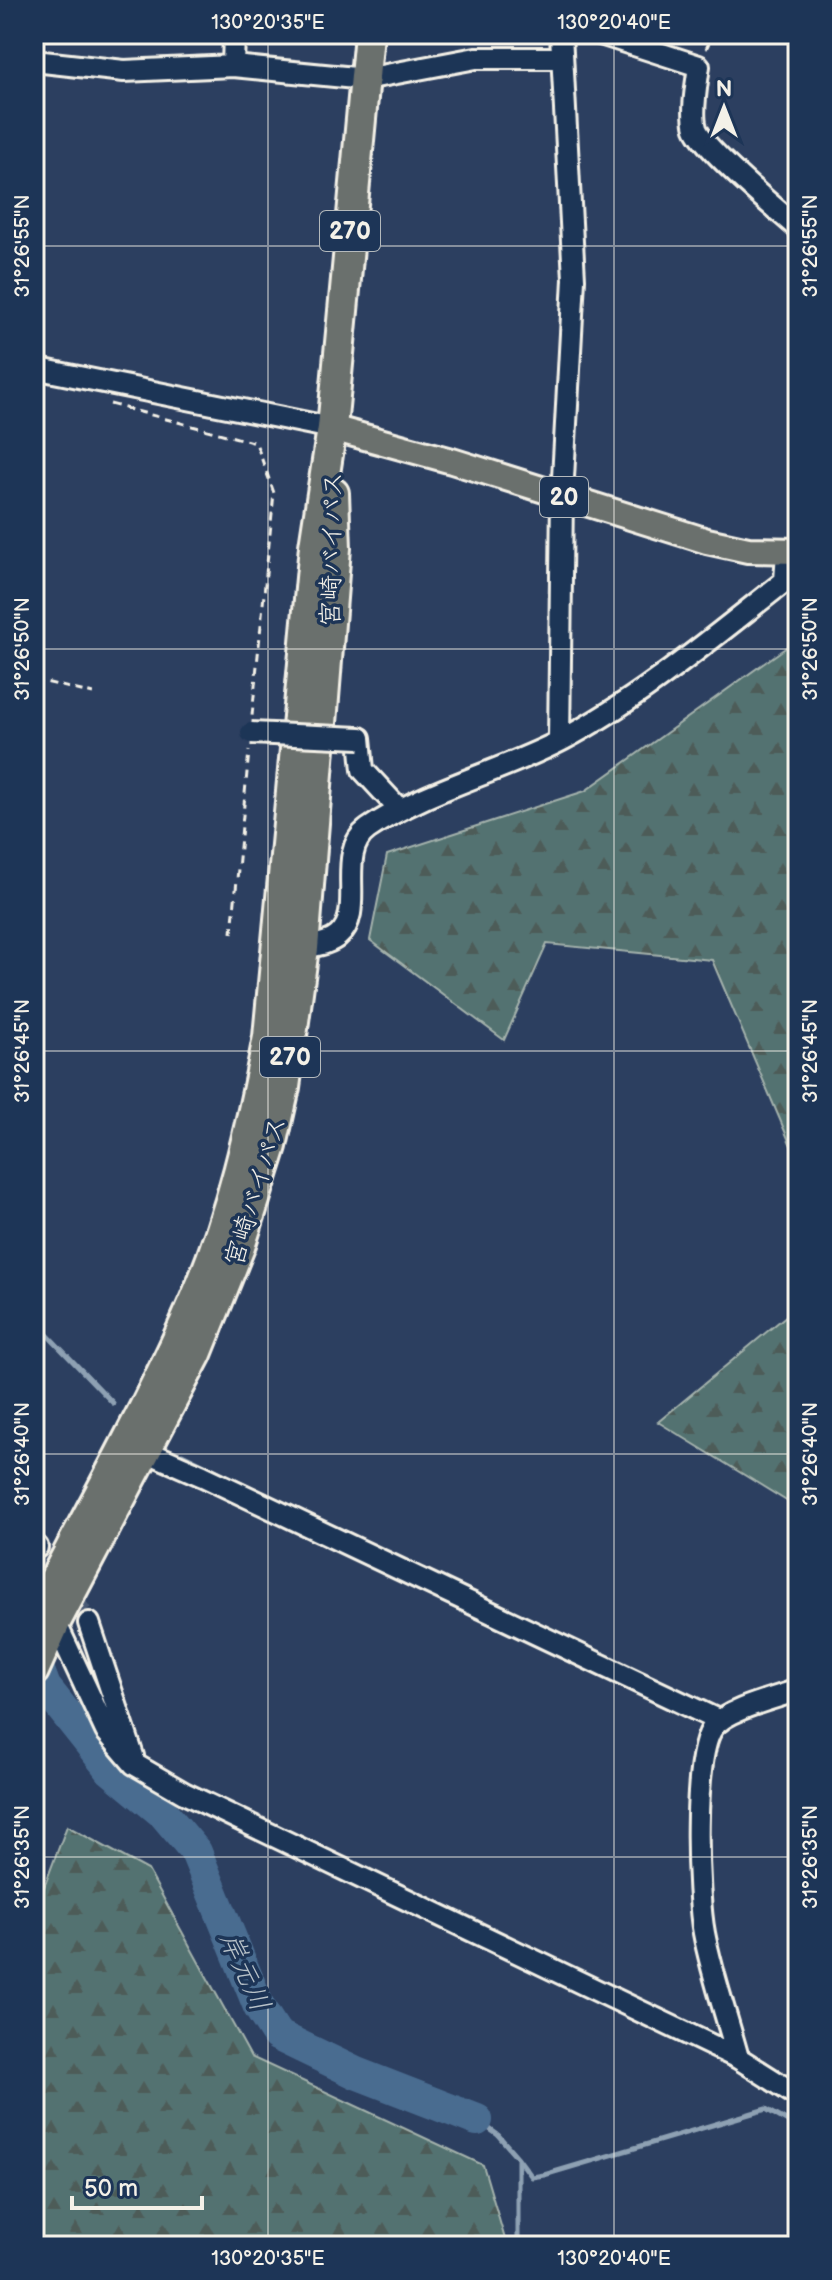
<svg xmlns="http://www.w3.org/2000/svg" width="832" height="2280" viewBox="0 0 832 2280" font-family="'Balsamiq Sans','Klee One',sans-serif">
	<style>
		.forest { fill: url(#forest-firs); stroke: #a4b2ac; stroke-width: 2 }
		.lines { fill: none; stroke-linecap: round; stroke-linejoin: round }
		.stream { stroke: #8ea1b3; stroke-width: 5 }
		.river { stroke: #4a6c90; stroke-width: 32 }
		.minor-tunnel { stroke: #4a5a74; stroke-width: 20; stroke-dasharray: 20 10; stroke-linecap: butt }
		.minor-casing { stroke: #f4f1e8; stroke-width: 26 }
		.major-casing { stroke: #f4f1e8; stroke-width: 30 }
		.highway-casing { stroke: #f4f1e8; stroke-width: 34 }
		.path { stroke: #f4f1e8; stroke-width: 3; stroke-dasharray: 8 6; stroke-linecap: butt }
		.minor { stroke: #1d3557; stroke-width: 20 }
		.major { stroke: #6b706d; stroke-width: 24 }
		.highway { stroke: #6b706d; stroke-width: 28 }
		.minor-bridge-casing { stroke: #f4f1e8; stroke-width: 26; stroke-linecap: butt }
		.minor-bridge { stroke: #1d3557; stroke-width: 20 }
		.ticks { fill: none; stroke: #f4f1e8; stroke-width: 2; stroke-opacity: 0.45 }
		.labels { text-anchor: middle; stroke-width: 7; stroke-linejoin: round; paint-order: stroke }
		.shield { fill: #1d3557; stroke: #b4b9bc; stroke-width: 2 }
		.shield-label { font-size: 24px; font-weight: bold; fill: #f4f1e8 }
		.street-label { font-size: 26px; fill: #f4f1e8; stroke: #1d3557 }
		.water-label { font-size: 28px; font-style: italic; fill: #b8c2c9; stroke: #1d3557 }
		.neatline { fill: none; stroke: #f4f1e8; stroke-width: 3 }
		.ticks-label { font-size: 20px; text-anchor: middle; fill: #f4f1e8 }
	</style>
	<defs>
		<pattern id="forest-firs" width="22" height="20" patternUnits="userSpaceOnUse" patternTransform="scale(2)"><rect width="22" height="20" fill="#537271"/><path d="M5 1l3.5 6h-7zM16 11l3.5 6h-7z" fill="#4e5b59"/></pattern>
	</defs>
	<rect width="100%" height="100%" fill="#2c3f60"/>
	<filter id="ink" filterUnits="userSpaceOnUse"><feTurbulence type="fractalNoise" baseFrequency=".0125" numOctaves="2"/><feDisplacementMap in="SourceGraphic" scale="16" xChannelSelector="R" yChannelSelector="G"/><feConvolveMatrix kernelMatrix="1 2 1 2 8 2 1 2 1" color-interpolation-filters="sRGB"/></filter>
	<g filter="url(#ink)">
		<path class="forest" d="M798,639V1162L712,960L547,944L504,1040L370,940L387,855L585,791Z
			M798,1306V1508L658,1422Z
			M67,1826L148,1870L251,2057L483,2165L507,2246H34V1914Z"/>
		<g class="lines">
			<path class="stream" d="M34,1321L113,1403
				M182,1454L281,1502
				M477,2120L498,2135L518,2158V2246
				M518,2158L532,2177L544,2175L766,2109L798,2128"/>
			<path class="river" d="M34,1657L45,1687L111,1770L164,1814L196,1852L259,2007L277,2035L356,2073L477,2120"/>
			<path class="minor-tunnel" d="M37,1547L89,1623"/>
			<defs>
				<path id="minor" d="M600,34L699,66C697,82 691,112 696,128C703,148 778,211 798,228
					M34,61L124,71L233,66L365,79L476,58H561
					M233,66L234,34
					M34,368L332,428
					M360,738L363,770L400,810
					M559,741L562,496L574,279L561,34
					M304,948C316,945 329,944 338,936C367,912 334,853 368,829C426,789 499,773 562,740C643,697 713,637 785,581L787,552
					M134,1446L203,1476L720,1721
					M34,1544L37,1547
					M53,1617L106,1731L134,1764L184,1793L738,2058L798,2096
					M89,1623L133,1756
					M738,2058C727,2017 712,1975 704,1933C697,1897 691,1753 714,1726C728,1709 776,1698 798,1690"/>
				<path id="major" d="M332,428L452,461L707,541L748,550L798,551"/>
				<path id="highway" d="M34,1619C87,1512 148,1409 195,1299C231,1215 251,1126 268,1037L314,546L332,428L369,34
					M34,1671L56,1622L197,1354L240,1247L272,1146L285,1087L304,948L336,548L334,493"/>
			</defs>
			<use href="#minor" class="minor-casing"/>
			<use href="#major" class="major-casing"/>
			<use href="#highway" class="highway-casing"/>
			<path class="path" d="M706,49L713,34
				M110,404L256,443L274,493L252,716
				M34,679L93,694
				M232,933L249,751"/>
			<use href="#minor" class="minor"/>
			<use href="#major" class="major"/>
			<use href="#highway" class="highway"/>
			<defs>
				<path id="minor-bridge" d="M251,733L360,738"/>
			</defs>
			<use href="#minor-bridge" class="minor-bridge-casing"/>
			<use href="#minor-bridge" class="minor-bridge"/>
		</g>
	</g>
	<path class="ticks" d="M268,34V2246M614,34V2246M34,246H798M34,649H798M34,1051H798M34,1454H798M34,1857H798"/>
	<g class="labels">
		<g class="shield">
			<rect x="320" y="211" width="60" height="40" rx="6"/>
			<rect x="540" y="477" width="48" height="40" rx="6"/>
			<rect x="260" y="1037" width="60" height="40" rx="6"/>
		</g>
		<g class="shield-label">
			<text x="350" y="239">270</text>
			<text x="564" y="505">20</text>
			<text x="290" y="1065">270</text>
		</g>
		<g class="street-label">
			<text transform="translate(331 549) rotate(-89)" y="9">宮崎バイパス</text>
			<text transform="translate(255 1191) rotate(-73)" y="9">宮崎バイパス</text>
		</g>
		<g class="water-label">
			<text transform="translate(246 1971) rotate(66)" y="10">岸元川</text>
		</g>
	</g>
	<rect width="832" height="2280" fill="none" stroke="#1d3557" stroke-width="88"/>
	<g transform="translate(724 108)" stroke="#1d3557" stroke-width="6" paint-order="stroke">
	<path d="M0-6L14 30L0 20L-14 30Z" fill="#f4f1e8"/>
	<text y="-12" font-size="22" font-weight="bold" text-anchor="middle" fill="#f4f1e8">N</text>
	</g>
	<path d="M72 2196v12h130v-12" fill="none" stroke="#f4f1e8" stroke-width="4"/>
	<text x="84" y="2196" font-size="24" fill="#f4f1e8" stroke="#1d3557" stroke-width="6" paint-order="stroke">50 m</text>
	<rect x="44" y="44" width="744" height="2192" class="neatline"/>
	<g class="ticks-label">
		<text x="268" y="29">130°20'35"E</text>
		<text x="614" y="29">130°20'40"E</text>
		<text transform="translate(22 246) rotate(-90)" y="7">31°26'55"N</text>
		<text transform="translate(810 246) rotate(-90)" y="7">31°26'55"N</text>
		<text transform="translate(22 649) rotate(-90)" y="7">31°26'50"N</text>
		<text transform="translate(810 649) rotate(-90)" y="7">31°26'50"N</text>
		<text transform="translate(22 1051) rotate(-90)" y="7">31°26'45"N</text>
		<text transform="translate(810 1051) rotate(-90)" y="7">31°26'45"N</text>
		<text transform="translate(22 1454) rotate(-90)" y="7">31°26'40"N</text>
		<text transform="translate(810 1454) rotate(-90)" y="7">31°26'40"N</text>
		<text transform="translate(22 1857) rotate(-90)" y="7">31°26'35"N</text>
		<text transform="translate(810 1857) rotate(-90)" y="7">31°26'35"N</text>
		<text x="268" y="2265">130°20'35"E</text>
		<text x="614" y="2265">130°20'40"E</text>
	</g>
</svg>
